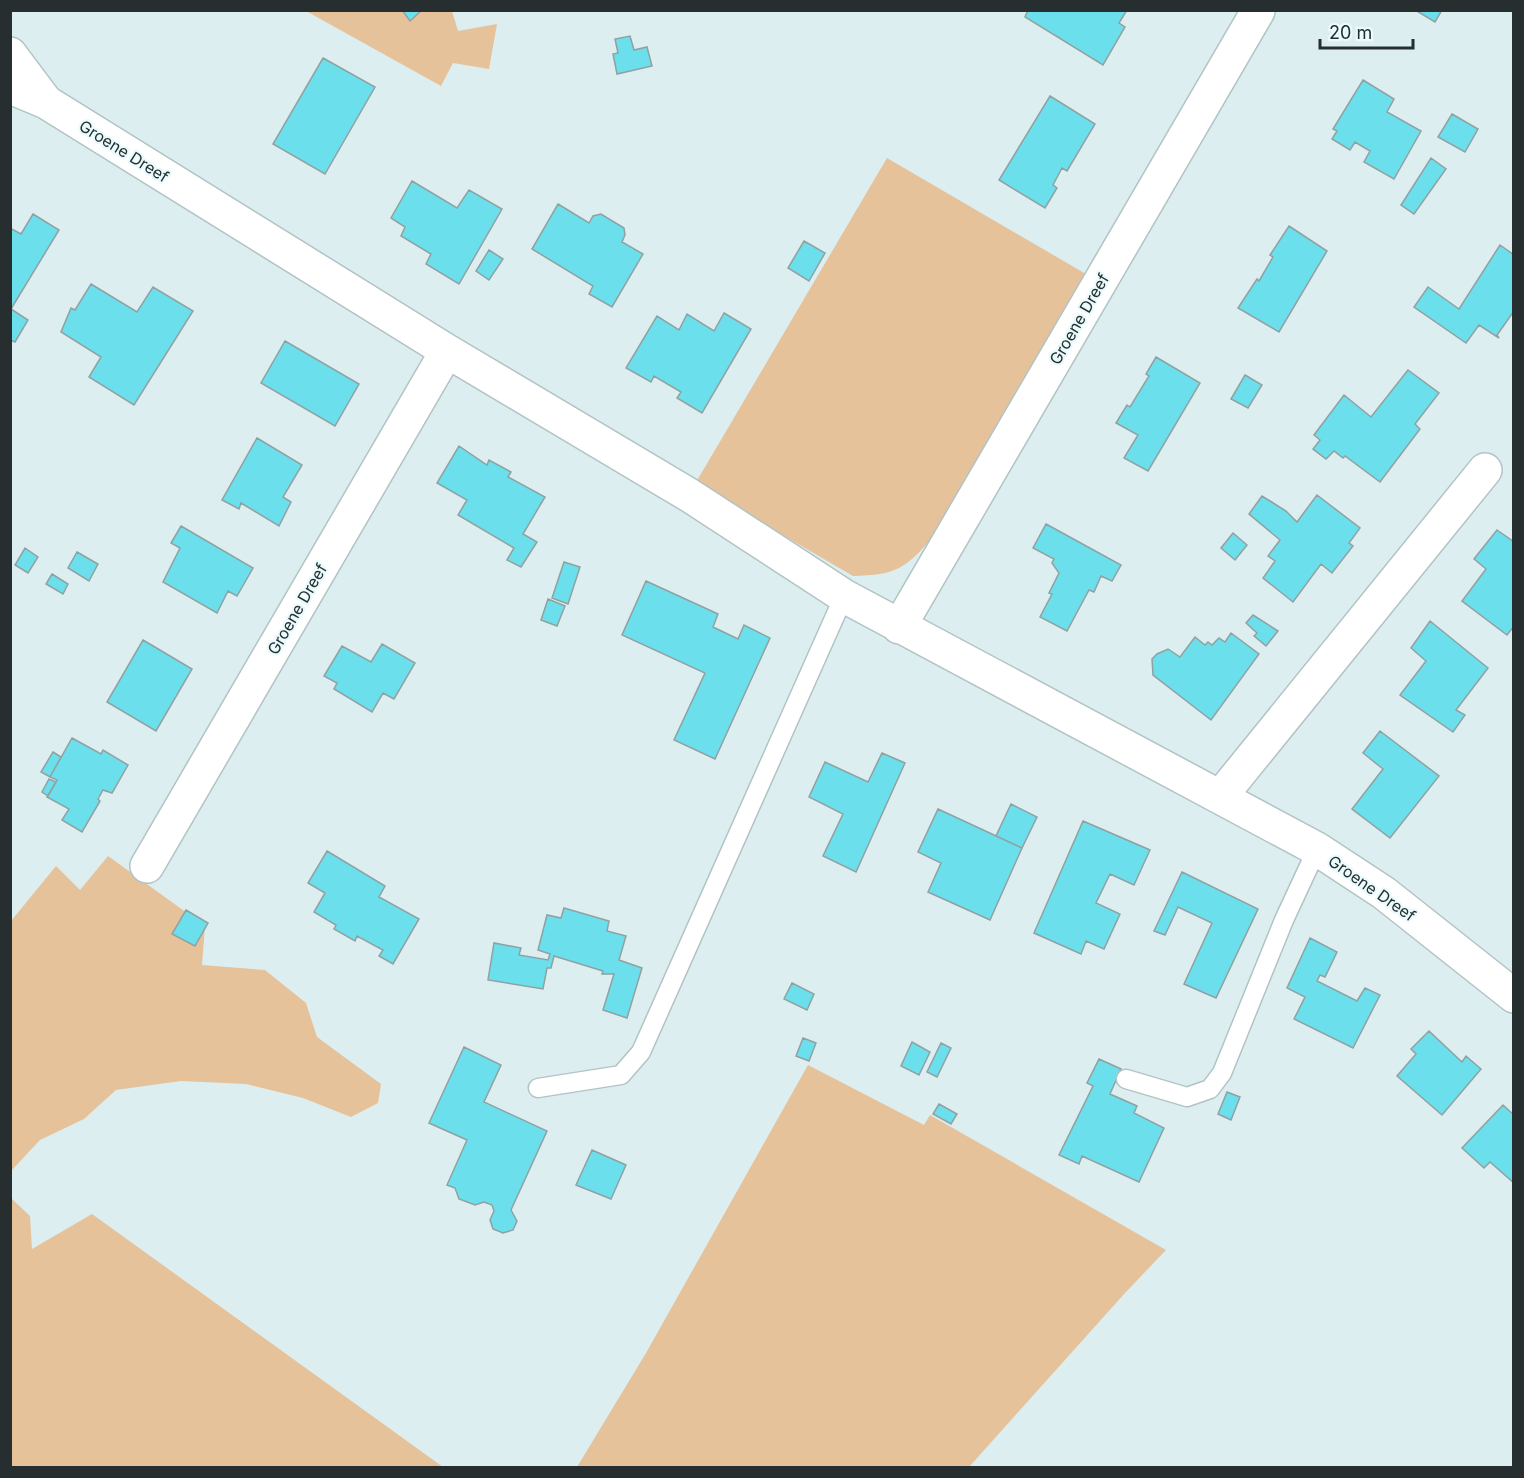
<svg xmlns="http://www.w3.org/2000/svg" width="1524" height="1478" viewBox="0 0 1524 1478" font-family="Inter,sans-serif">
	<style>
		.green { fill: #e6c29a }
		.building { fill: #6bdfeb; stroke: #90a1a2; stroke-width: 1.5 }
		.lines { fill: none; stroke-linecap: round; stroke-linejoin: round }
		.service-casing { stroke: #b2c3c5; stroke-width: 21 }
		.minor-casing { stroke: #b2c3c5; stroke-width: 36 }
		.service { stroke: #fff; stroke-width: 18 }
		.minor { stroke: #fff; stroke-width: 33 }
		.labels { text-anchor: middle; stroke-width: 4.5; stroke-linejoin: round; paint-order: stroke }
		.street-label { font-size: 16px; fill: #272e2f; stroke: #e9fbfd }
	</style>
	<rect width="100%" height="100%" fill="#dceef0"/>
	<path class="green" d="M306,11H452L458,31L497,24L489,69L453,63L441,86Z
		M887,158L1091,277L933,537C905,569 896,575 853,576L695,484Z
		M108,856L205,926L202,965L265,970L306,1003L317,1037L381,1084L378,1103L351,1117L303,1098L246,1084L181,1081L116,1090L84,1119L40,1140L11,1171V921L56,866L80,890Z
		M808,1065L924,1125L930,1115L1166,1250L1125,1293L969,1467H577L646,1353Z
		M11,1198L30,1216L32,1249L92,1214L443,1467H11Z"/>
	<path class="building" d="M402,10H422L410,21Z
		M1028,10H1127L1119,23L1125,27L1103,65L1025,17Z
		M1415,10H1442L1435,22Z
		M630,36L634,50L647,47L652,66L617,74L613,54L618,53L615,39Z
		M323,58L375,87L325,174L273,144Z
		M1363,80L1394,99L1387,112L1421,131L1394,179L1364,162L1370,151L1355,142L1350,150L1332,139L1337,131L1333,129Z
		M1050,96L1095,124L1067,171L1062,168L1053,185L1057,188L1045,208L999,180Z
		M1452,114L1478,129L1465,152L1438,137Z
		M1431,158L1446,169L1414,214L1401,205Z
		M412,181L457,208L469,190L502,209L459,284L426,264L431,254L401,236L405,227L391,218Z
		M558,204L589,223L593,216L601,214L624,228L625,235L622,242L643,254L612,307L589,294L593,286L532,249Z
		M33,214L59,230L11,309L10,228L21,234Z
		M1289,226L1327,251L1279,332L1238,308L1257,279L1259,281L1273,257L1270,255Z
		M804,241L825,253L809,281L788,268Z
		M1500,245L1514,255V311L1497,335L1499,338L1479,325L1466,343L1414,307L1428,287L1459,309Z
		M489,250L503,259L489,280L476,271Z
		M91,284L137,312L153,287L193,311L134,405L89,377L101,357L61,332L71,308L75,310Z
		M11,309L28,320L15,342L10,340Z
		M724,313L751,329L702,413L677,398L681,392L654,376L651,382L626,368L657,316L679,330L687,314L714,331Z
		M285,341L359,384L335,426L261,383Z
		M1156,357L1200,383L1148,471L1124,458L1138,435L1116,423L1127,405L1130,407L1149,376L1146,374Z
		M1408,370L1439,393L1415,424L1420,429L1380,482L1345,456L1343,458L1334,451L1326,459L1313,449L1320,440L1314,435L1344,395L1371,417Z
		M1245,375L1262,385L1248,408L1231,399Z
		M257,438L302,465L283,497L291,502L279,526L241,503L239,509L222,500Z
		M459,446L487,465L489,460L511,472L508,477L545,497L523,534L537,542L521,567L507,560L514,548L458,515L467,500L437,483Z
		M1317,495L1360,528L1349,543L1353,546L1332,573L1321,564L1293,602L1263,578L1275,561L1268,556L1280,540L1249,514L1262,496L1286,511L1297,522Z
		M1046,524L1121,565L1112,581L1101,576L1094,592L1089,590L1067,631L1040,617L1052,594L1049,593L1059,573L1052,563L1054,559L1033,548Z
		M181,526L253,568L237,596L228,591L217,613L163,582L180,548L171,543Z
		M1497,530L1514,542V626L1507,635L1462,601L1486,569L1474,559Z
		M1233,533L1247,545L1235,560L1221,548Z
		M25,548L38,557L28,573L15,565Z
		M77,552L98,564L89,581L68,568Z
		M564,562L580,567L568,604L552,598Z
		M52,574L68,584L63,594L46,584Z
		M646,581L718,614L713,627L738,639L744,625L770,638L715,759L674,740L705,673L622,635Z
		M548,599L565,606L557,626L541,620Z
		M1253,615L1278,631L1266,646L1254,636L1257,633L1246,623Z
		M1430,621L1488,668L1456,710L1465,715L1453,732L1400,695L1426,661L1411,648Z
		M1231,633L1259,654L1211,720L1153,675L1152,659L1157,654L1168,649L1180,657L1195,637L1205,645L1208,642L1212,645L1219,638L1225,642Z
		M143,640L192,669L156,731L107,702Z
		M382,644L415,663L394,699L383,693L372,712L334,689L337,683L324,676L342,646L371,662Z
		M1380,731L1439,776L1390,838L1352,809L1383,769L1363,753Z
		M72,738L101,754L103,750L128,765L112,793L103,790L98,799L100,801L82,832L62,820L69,809L47,797L57,780L50,777Z
		M53,752L61,757L50,777L41,772Z
		M882,753L905,763L856,872L823,856L843,814L809,797L825,762L868,782Z
		M49,779L56,782L48,796L42,792Z
		M1011,804L1037,817L1022,848L996,836Z
		M938,809L1022,848L990,920L928,892L941,863L918,852Z
		M1083,821L1150,850L1134,885L1110,874L1096,903L1120,914L1104,949L1086,941L1081,954L1034,933Z
		M327,851L385,886L379,897L419,919L393,964L379,956L383,950L357,936L355,941L334,929L336,925L314,912L325,893L308,883Z
		M1182,872L1258,909L1216,998L1184,984L1212,923L1178,907L1165,935L1154,931Z
		M564,908L609,921L607,931L626,936L619,960L642,968L627,1018L603,1010L614,974H602L603,971L554,956L551,968H547L543,989L488,980L494,943L521,948L519,955L548,960L550,954L538,950L547,915L561,918Z
		M186,910L208,923L195,946L172,934Z
		M1310,938L1337,952L1325,977L1320,975L1317,981L1357,1001L1365,988L1380,995L1353,1048L1294,1019L1305,997L1287,988Z
		M792,983L814,994L807,1010L784,999Z
		M1429,1031L1462,1062L1466,1056L1481,1069L1442,1115L1397,1076L1416,1054L1411,1049Z
		M803,1038L816,1043L809,1061L796,1056Z
		M912,1042L930,1052L919,1075L901,1066Z
		M941,1043L951,1048L937,1077L927,1072Z
		M464,1047L501,1065L484,1102L547,1131L511,1210L517,1221L513,1230L503,1233L493,1229L490,1220L494,1211L492,1205L484,1202L475,1205L459,1199L455,1188L447,1185L467,1140L429,1123Z
		M1099,1059L1121,1069L1110,1094L1137,1106L1134,1113L1164,1128L1139,1182L1082,1156L1079,1164L1059,1155L1093,1086L1087,1083Z
		M1227,1092L1240,1097L1231,1120L1218,1114Z
		M939,1104L957,1114L951,1124L933,1114Z
		M1503,1105L1514,1115V1183L1490,1162L1484,1168L1462,1148Z
		M592,1150L626,1165L611,1199L576,1185Z"/>
	<g class="lines">
		<defs>
			<path id="service" d="M1126,1079L1187,1097L1210,1089L1222,1073L1284,920L1317,849
				M538,1088L621,1075L641,1052L844,596"/>
			<path id="minor" d="M10,54L46,102
				M10,87L46,102L447,351L689,495L844,596L1317,849L1384,893L1514,996
				M899,627L1258,11
				M1220,797L1485,470
				M147,866L447,351"/>
		</defs>
		<use href="#service" class="service-casing"/>
		<use href="#minor" class="minor-casing"/>
		<use href="#service" class="service"/>
		<use href="#minor" class="minor"/>
	</g>
	<g class="labels">
		<g class="street-label">
			<text transform="translate(124 151) rotate(32)" y="6">Groene Dreef</text>
			<text transform="translate(1079 319) rotate(-60)" y="6">Groene Dreef</text>
			<text transform="translate(297 609) rotate(-60)" y="6">Groene Dreef</text>
			<text transform="translate(1372 888) rotate(35)" y="6">Groene Dreef</text>
		</g>
	</g>
	<rect width="1524" height="1478" fill="none" stroke="#272e2f" stroke-width="24"/>
	<path d="M1320 39v9h93v-9" fill="none" stroke="#272e2f" stroke-width="3"/>
	<text x="1329" y="39" font-size="18" fill="#272e2f" stroke="#e9fbfd" stroke-width="4.5" paint-order="stroke">20 m</text>
</svg>
